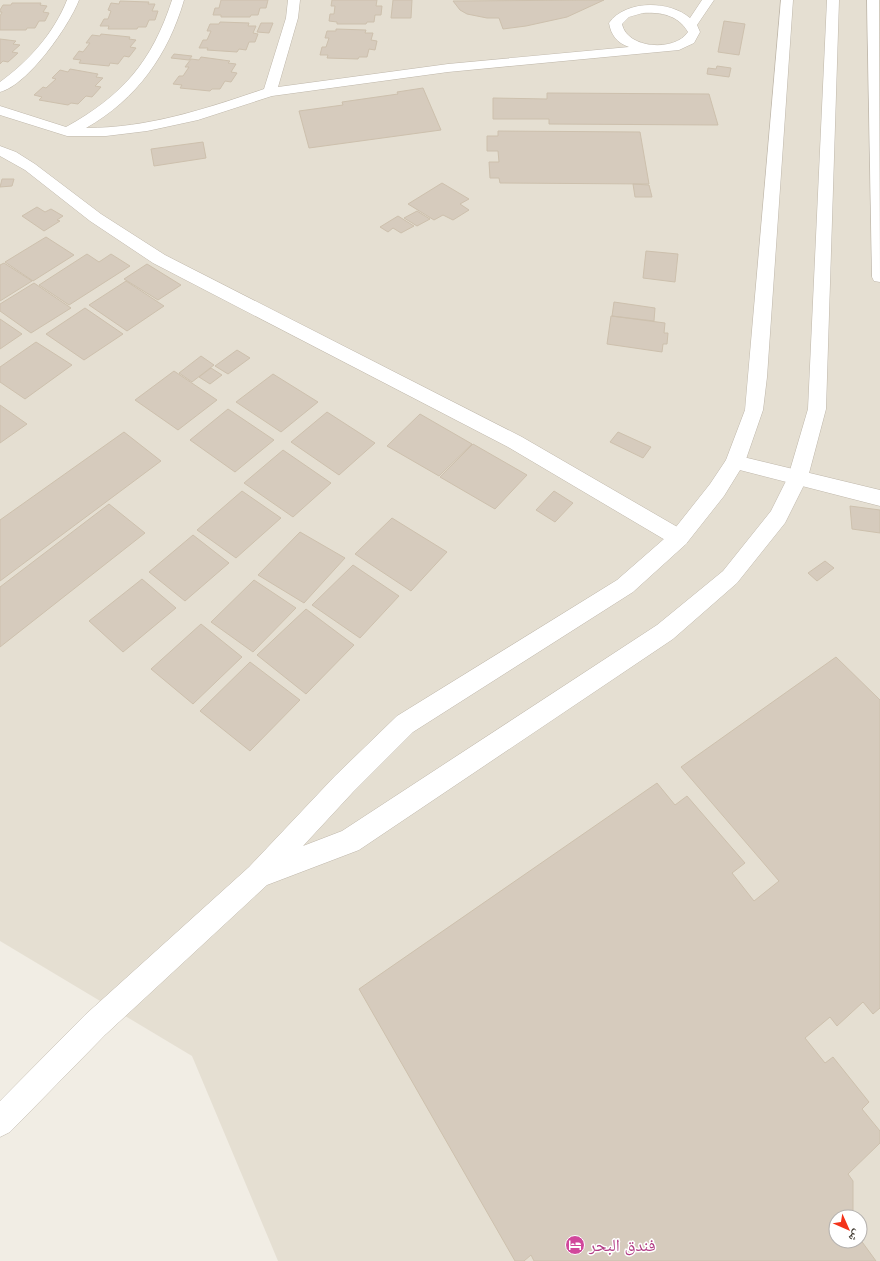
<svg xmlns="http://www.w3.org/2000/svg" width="880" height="1261" viewBox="0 0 880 1261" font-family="Quicksand,'Noto Naskh Arabic',sans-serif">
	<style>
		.residential { fill: #e5dfd2; fill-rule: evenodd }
		.building { fill: #d6cbbd; stroke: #cdc0ad }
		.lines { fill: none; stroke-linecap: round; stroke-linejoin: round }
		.minor-casing { stroke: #bfb7aa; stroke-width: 1 }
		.tertiary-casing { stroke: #bfb7aa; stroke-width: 1 }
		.minor { fill: #fff; fill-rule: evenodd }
		.tertiary { fill: #fff; fill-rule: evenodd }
		.labels { text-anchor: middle; stroke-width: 3; stroke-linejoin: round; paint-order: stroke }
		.near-hotel-label { font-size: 17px; fill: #b23c85; stroke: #fff; text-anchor: start }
	</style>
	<rect width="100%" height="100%" fill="#f1ede4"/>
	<path class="residential" d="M0,0H880V1261H278L192,1056L0,941ZM836,1217H860V1241H836Z"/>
	<path class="building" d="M221,0H268L266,8H260L258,15H251L250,17H221V15H213L215,8H219Z
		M332,0H377L376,6H382L381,15H375L374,22H367L366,24H337V22L329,21L330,14H334L335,6H331Z
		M393,0H412L411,18H391Z
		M604,0L567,17L526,26L503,29L499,18H487L467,14L460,10L453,1Z
		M120,1L149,2L148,4H155L152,11H158L155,20H149L146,27H138L137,29H108L109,26H100L104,19H108L111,11L108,10L111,3L119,4Z
		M12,3H41L40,5L47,6L43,12L49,13L45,21H39L35,28H27L26,30H0V16L2,12H0V10L3,5H11Z
		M724,21L745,24L739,55L718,52Z
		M220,22L249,23L248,26H256L253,33L258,34L255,42H249L246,50L239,49L237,52L207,50L208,48H199L203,40H207L211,31H207L210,24H219Z
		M261,23H273L269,33L257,32Z
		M336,29L366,30L365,33H373L371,40L377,41L375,50L369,49L367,57H359L358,59L327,58L328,55H320L322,47H326L329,38H325L327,31H336Z
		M101,34L130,37L129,39L136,40L130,47L136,48L129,57L124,56L118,64L110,63L109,66L79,63L81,60L73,59L79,51L83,52L90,43H86L92,35L100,36Z
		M0,39L16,41L13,44L20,45L12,52L18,53L8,62L3,61L0,64Z
		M174,54L192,56L189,60L171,58Z
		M201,57L230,61L228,63L236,64L231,72L237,73L231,82L225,81L220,89H212L210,91L180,88L182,85L173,84L179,76H183L189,67H185L191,59L199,60Z
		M717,66L731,68L729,77L707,74L708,68L716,69Z
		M70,69L98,74L96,77L103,78L95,86L101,87L92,97L86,96L78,104L71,103L68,105L39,100L42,97L34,95L43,87L46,88L56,79L52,78L60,70L68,72Z
		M423,88L441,130L309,148L299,111L343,105L342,102L398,94L397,92Z
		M547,93L709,94L718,125L549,124V119H493V98L547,99Z
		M498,131L640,132L649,184L500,183L499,178H490L489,162H499L498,151H487V136H498Z
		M203,142L206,158L154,166L151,149Z
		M2,179H14L12,186L0,187Z
		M442,183L469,199L460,204L469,210L453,220L443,215L434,220L408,204Z
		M633,184L649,185L652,197H635Z
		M37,207L45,212L51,209L63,216L57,220L60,221L44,231L22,216Z
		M417,211L430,219L417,226L404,218Z
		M398,216L414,226L401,233L393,228L388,232L380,227Z
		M46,237L74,255L33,281L5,262Z
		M646,251L678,254L675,282L643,278Z
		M87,254L99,262L111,254L130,266L69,305L39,285Z
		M4,263L32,281L0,301V265Z
		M147,264L181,285L158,300L124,279Z
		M126,281L164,306L127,331L89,305Z
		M34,283L71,308L31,333L0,311V304Z
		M614,302L655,308L654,321L612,316Z
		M85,308L123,334L84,360L46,334Z
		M611,316L665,323L664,333H668L667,344H663L662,352L607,344Z
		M0,319L22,334L0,349Z
		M36,342L72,365L25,399L0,382V367Z
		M237,350L250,358L228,374L215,366Z
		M201,356L214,365L192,382L179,373Z
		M211,368L222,375L210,384L199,377Z
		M174,371L217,400L178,430L135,400Z
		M273,374L318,402L281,432L236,402Z
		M0,405L27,424L0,443Z
		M228,409L274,440L235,472L190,440Z
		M327,412L375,443L339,475L291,442Z
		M420,414L472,444L439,476L387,446Z
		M124,432L161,461L0,581V520Z
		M618,432L651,447L643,458L610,442Z
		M473,444L527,475L495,509L440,477Z
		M283,450L331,483L293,517L244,483Z
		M242,491L281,518L236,558L197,530Z
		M554,491L573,503L555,522L536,510Z
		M109,504L145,533L0,647V587Z
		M850,506L880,510V533L852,529Z
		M392,518L447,552L411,591L355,554Z
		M300,532L345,558L304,603L258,575Z
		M193,535L229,563L185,601L149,572Z
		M825,561L834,568L817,581L808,573Z
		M353,565L399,596L360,638L312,605Z
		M142,579L176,608L123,652L89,621Z
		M254,580L296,608L253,652L211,622Z
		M306,609L354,645L306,694L257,655Z
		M201,624L242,657L193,704L151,669Z
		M836,657L880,700V1008L873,1014L863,1002L837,1026L830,1017L805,1038L825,1063L833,1057L869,1102L862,1109L880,1131V1143L848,1174L853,1181V1216L836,1217V1241H860V1239L876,1261H534L531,1255L524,1261H515L359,989L657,783L675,805L687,796L745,863L732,873L754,901L779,881L681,767Z
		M250,662L300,700L250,751L200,711Z"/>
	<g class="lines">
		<defs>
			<path id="minor" d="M67,0H79C69,26 28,85 0,92V82C29,61 54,33 67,0Z
				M172,0H184C168,55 137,99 86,128C148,128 205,109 264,89L286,18L288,0H300L298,18L278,87L448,64L629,47C617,43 611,35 609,23C625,0 669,0 690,18L702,0H714L697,25L700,32L694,43L679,50L448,72L272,96L198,120L147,131L106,136H67L0,115V106L66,127C122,96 152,62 172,0ZM643,13C661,12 678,15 688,32C675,52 627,49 622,24L629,17Z
				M867,0H879L880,282L874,281L872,277Z
				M0,146L16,152L35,164L101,214L165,255L522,437L686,532L689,538L686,544L679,546L672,544L508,447L153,263L90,221L25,170L0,156Z
				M735,455L880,490V506L728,467L725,462L728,457Z"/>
			<path id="tertiary" d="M781,0H793L767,377L763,410L745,462L724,496L686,544L633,592L413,732L353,792L303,846L342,831L657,625L723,571L771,511L788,477L808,409L827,0H839L826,409L808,477L785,523L737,583L673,639L359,850L267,885L105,1035L10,1132L0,1137V1101L85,1015L249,867L335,776L397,716L617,580L672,532L710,484L726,460L745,410Z"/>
		</defs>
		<use href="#minor" class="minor-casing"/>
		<use href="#tertiary" class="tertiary-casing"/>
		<use href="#minor" class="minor"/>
		<use href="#tertiary" class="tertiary"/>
	</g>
	<defs>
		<symbol id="hotel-disc" viewBox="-11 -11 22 22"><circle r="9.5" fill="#d1479c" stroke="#fff"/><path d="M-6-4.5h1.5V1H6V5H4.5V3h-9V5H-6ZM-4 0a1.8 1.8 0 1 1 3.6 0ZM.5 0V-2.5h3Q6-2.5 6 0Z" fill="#fff"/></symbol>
	</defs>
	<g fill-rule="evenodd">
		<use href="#hotel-disc" x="564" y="1234" width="22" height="22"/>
	</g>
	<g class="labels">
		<g class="near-hotel-label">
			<text x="589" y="1251">فندق البحر</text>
		</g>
	</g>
	<g transform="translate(848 1229) rotate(135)"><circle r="19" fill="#ffffff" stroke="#b4b1ae"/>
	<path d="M0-3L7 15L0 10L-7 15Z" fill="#f3331a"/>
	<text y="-6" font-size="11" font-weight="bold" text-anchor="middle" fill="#433d34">ش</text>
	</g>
</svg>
